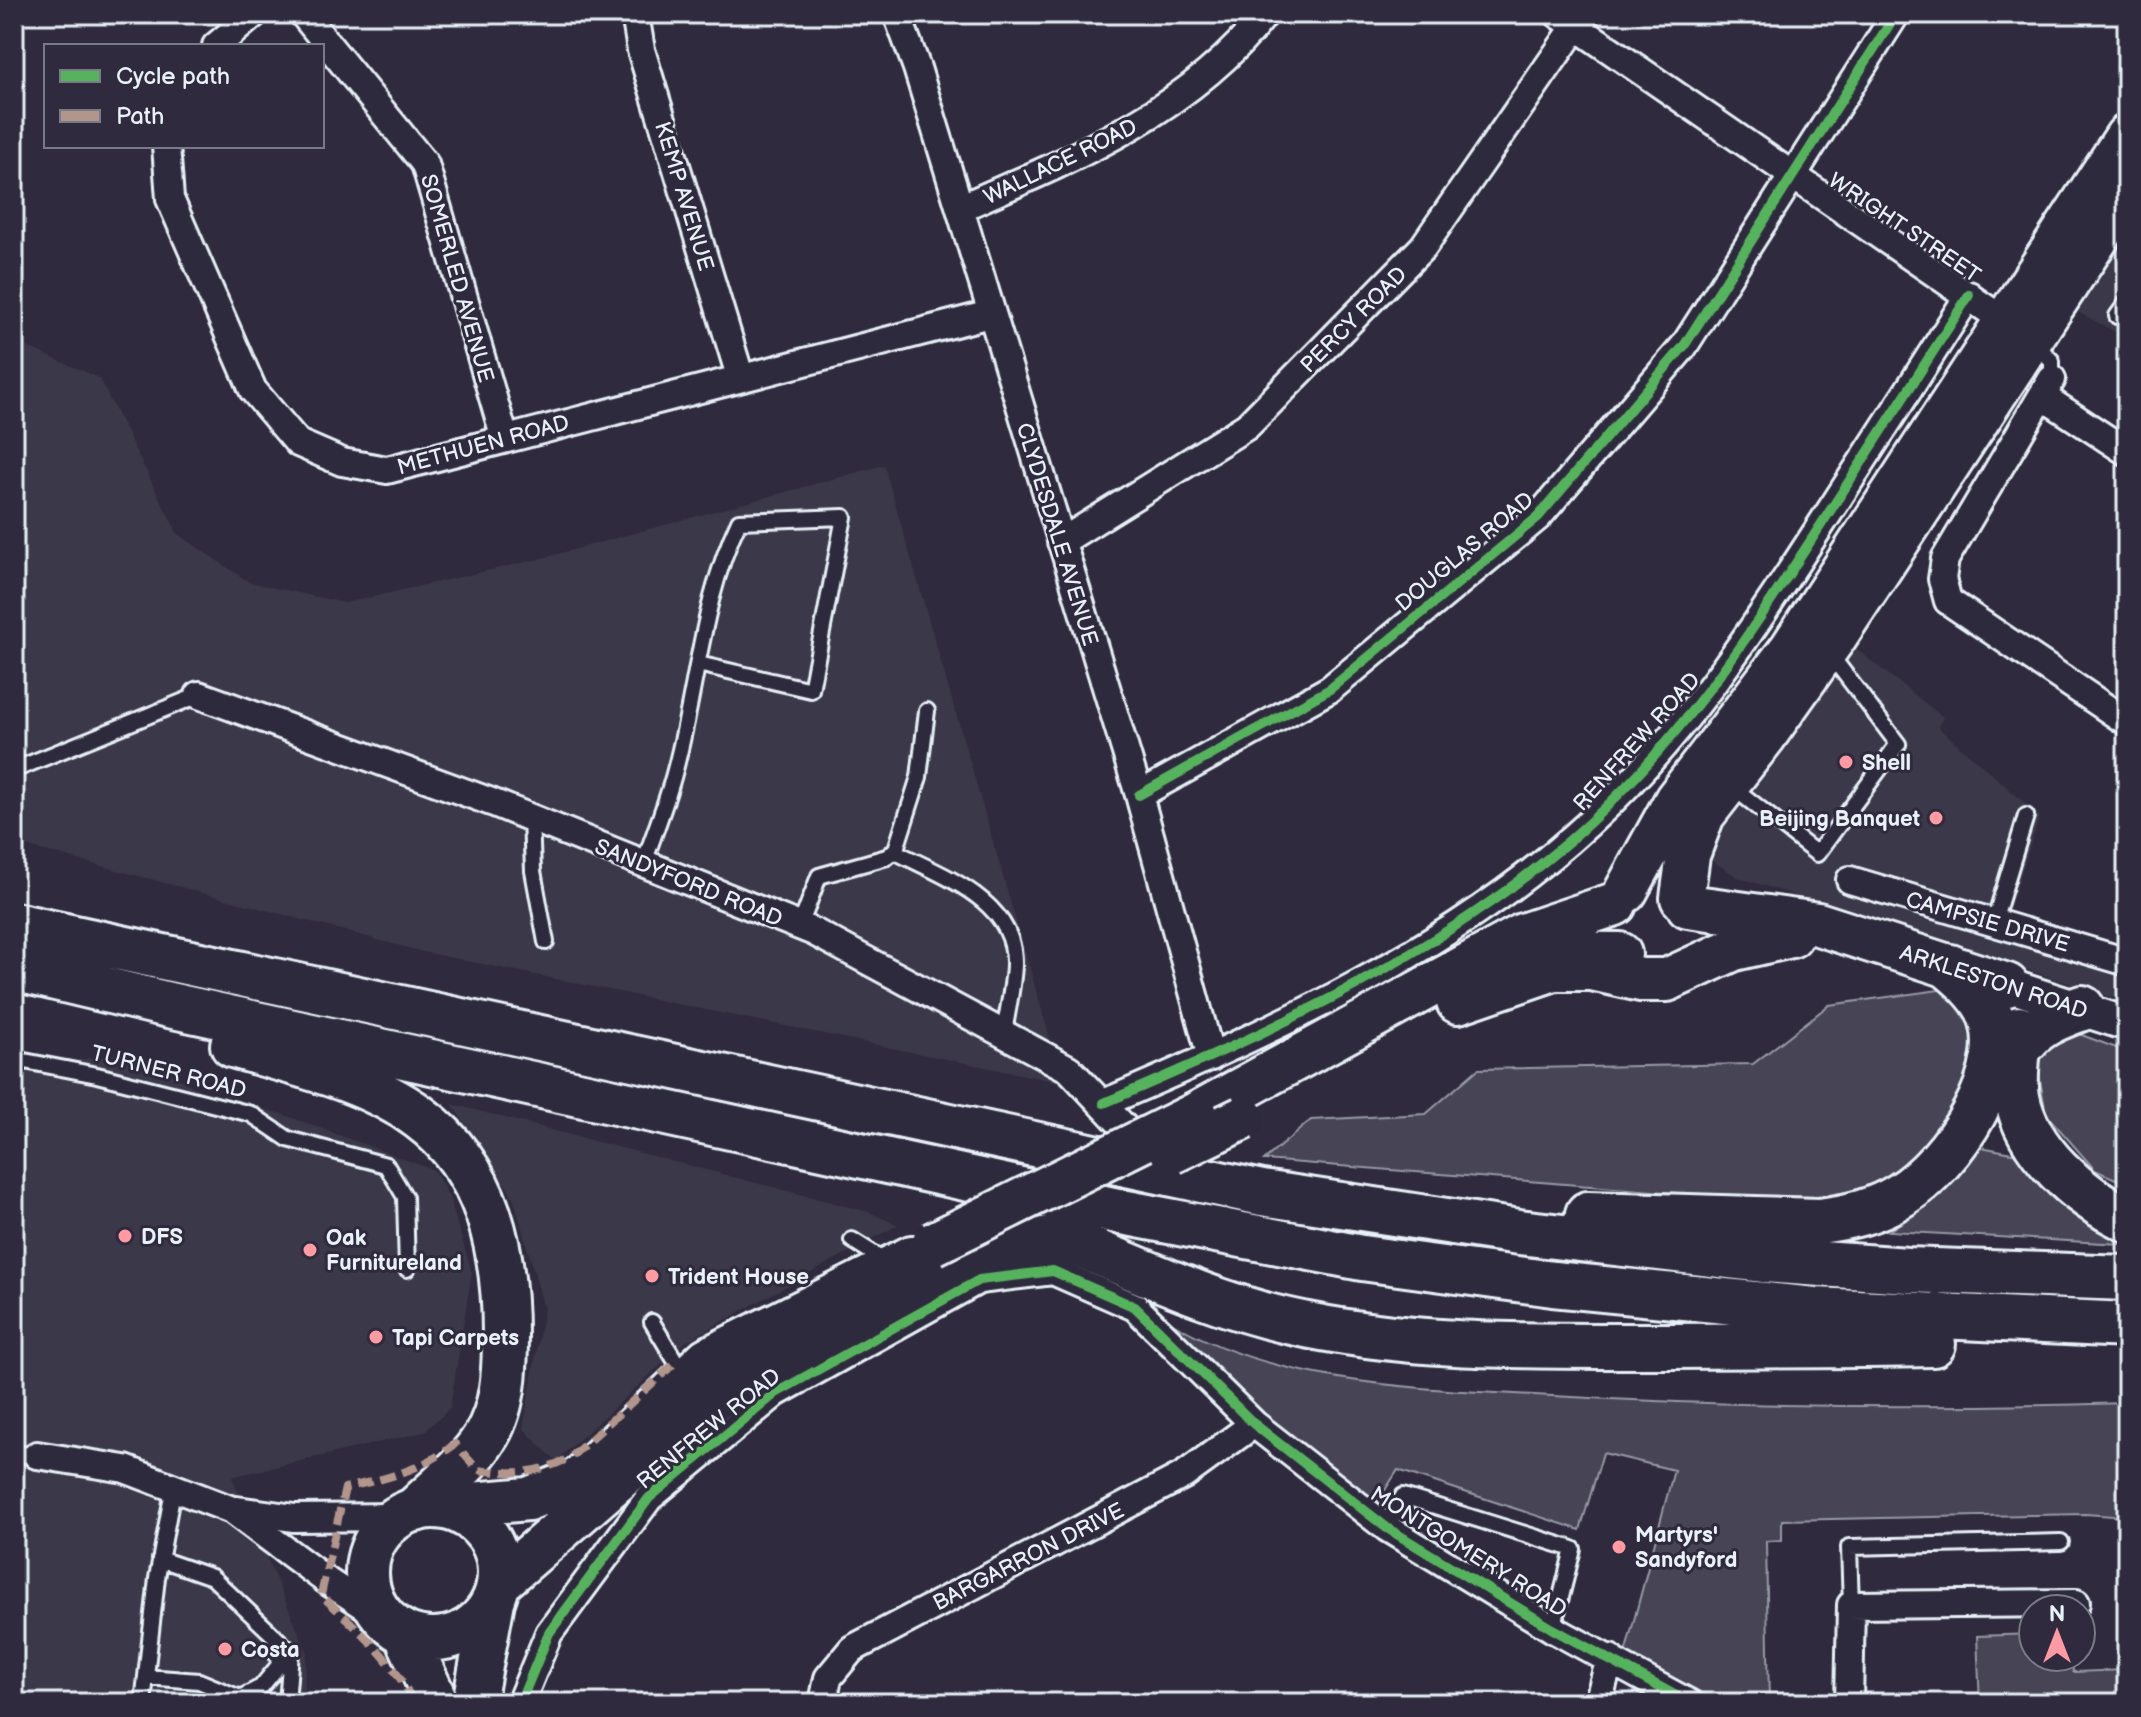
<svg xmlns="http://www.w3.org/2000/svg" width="2141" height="1717" viewBox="0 0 2141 1717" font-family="'Balsamiq Sans',sans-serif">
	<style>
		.built { fill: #3b3749 }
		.green { fill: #464455; stroke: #979aa6; stroke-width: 2 }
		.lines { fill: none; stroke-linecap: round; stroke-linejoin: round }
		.service-casing { stroke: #e8f1f8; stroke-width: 20 }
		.minor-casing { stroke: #e8f1f8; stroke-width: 32 }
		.tertiary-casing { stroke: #e8f1f8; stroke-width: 38 }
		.primary-casing { stroke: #e8f1f8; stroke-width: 48 }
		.motorway-casing { stroke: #e8f1f8; stroke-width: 50 }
		.service { stroke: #2f2a3d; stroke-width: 14 }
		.minor { stroke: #2f2a3d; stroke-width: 26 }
		.tertiary { stroke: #2f2a3d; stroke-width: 32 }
		.primary { stroke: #2f2a3d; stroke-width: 42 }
		.motorway { stroke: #2f2a3d; stroke-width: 44 }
		.primary-bridge-casing { stroke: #e8f1f8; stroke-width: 48; stroke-linecap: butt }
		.primary-bridge { stroke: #2f2a3d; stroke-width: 42 }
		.quiet { stroke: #b2968c; stroke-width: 8; stroke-dasharray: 16 8; stroke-linecap: butt }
		.cycleway-casing { stroke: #2f2a3d; stroke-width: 15 }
		.cycleway { stroke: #56b35d; stroke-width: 10 }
		.poi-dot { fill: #ff9aa2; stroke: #2f2a3d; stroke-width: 3 }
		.labels { text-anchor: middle; stroke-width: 6; stroke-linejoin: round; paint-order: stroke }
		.street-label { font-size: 22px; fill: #e8f1f8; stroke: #2f2a3d }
		.poi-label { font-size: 22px; font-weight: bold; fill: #e8f1f8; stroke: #2f2a3d; text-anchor: start }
	</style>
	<rect width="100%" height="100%" fill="#2f2a3d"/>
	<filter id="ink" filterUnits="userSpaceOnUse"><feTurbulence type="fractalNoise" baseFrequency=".0125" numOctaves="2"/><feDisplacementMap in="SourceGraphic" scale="16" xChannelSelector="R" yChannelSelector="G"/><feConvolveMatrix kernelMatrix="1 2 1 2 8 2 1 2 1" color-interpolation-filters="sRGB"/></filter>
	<g filter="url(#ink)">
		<path class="built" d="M2127,229V338L2074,310Z
			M14,341L99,378L178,534L249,582L345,603L539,559L884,465L1063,1083L423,952L26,846L14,854Z
			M1856,649L1943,717L1938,727L2040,816L2009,910L2127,951V1002L1737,877L1711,860L1709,846Z
			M14,1049L78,1060L109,1055L138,1056L203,1092L282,1114L434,1170L449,1197L472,1272L450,1408L424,1432L232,1477L307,1651L303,1703H14Z
			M452,1104L869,1212L898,1225L687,1341L556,1461L523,1428L544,1308L513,1197Z"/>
		<path class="green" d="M1961,987L1978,1011L1966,1077L1941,1137L1878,1187L1816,1197L1703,1195L1264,1160L1311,1120L1426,1114L1478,1069L1753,1064L1829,1005Z
			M2071,1031L2127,1052V1184L2095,1170L2046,1114L2035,1051Z
			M1976,1146L2022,1155L2044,1185L2122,1244L1889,1231L1941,1195Z
			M1171,1322C1279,1387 1429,1389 1553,1396C1743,1407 1936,1409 2127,1403V1517L2085,1514L1782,1520V1540L1766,1541L1769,1703H1722L1625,1654L1674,1470L1603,1453L1580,1530L1398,1470L1374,1507C1302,1452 1224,1396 1171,1322Z
			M2033,1634V1657H2072L2073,1672L2127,1670V1703H1980L1977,1636Z"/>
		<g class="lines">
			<defs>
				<path id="service" d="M2117,316L2127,302
					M2034,342L2052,361V379
					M14,770L199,695
					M1730,785L1817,854L1898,744L1829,653
					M531,818L533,871L546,942
					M894,851C942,876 1016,900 1014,965C1013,988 1007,1012 1004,1034
					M644,863C654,833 667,802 675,770C697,688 702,598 739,521L844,517L811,690L698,664
					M1994,922L2026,816
					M800,926L819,876L887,857L896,849L919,777L927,711
					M14,1059L97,1075L251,1114L288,1139L386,1165L405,1197L407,1269
					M852,1240L887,1262
					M652,1322L684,1375
					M14,1454L37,1455
					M1387,1528L1403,1496L1573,1549L1553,1629
					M160,1559L212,1577L291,1652L287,1703
					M1851,1605L1849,1547L2061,1542
					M146,1677L199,1681L240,1698L261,1687L279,1665L275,1637
					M143,1703L157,1578L174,1485"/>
				<path id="minor" d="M303,14L425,164L505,439
					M635,14L641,50L740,376
					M897,14L917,68L1139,795L1211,1057
					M1558,14L2016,329
					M216,46L254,14
					M166,146L170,199L253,390L298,443L342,462L387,470L990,314
					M960,208C1070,160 1189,112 1265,14
					M2052,379L1945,559L1942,579L1948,601L2127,722
					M2042,396L2127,452
					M1061,542L1247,426L1423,247L1576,26
					M199,695L494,803L814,932L1069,1069L1139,1143
					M1139,795L1330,689L1538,517L1684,346L1896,14
					M1850,880L2127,962
					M1104,1103C1273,1031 1451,950 1588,824C1681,739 1749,636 1817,531C1868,453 1919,374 1969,295
					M37,1455L125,1469L232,1510L327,1581L389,1622
					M236,1510L294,1518L397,1517
					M520,1703L549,1633L649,1498L776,1393L979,1280L1053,1271L1135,1307L1254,1424L1387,1528L1553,1629L1689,1703
					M823,1703L828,1678L852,1649L1184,1475L1254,1424
					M1598,1703L1610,1658
					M1849,1703L1851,1605L2076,1603"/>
				<path id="tertiary" d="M2007,985L2127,1024"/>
				<path id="primary" d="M1626,891L1676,800L1791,649L2127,136
					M1682,898L1688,855L1703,815L1764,737L1837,634L2127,193
					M1688,906L1818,924L2007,985
					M1501,972C1541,952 1577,953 1620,954
					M1458,1002L1554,969H1592L1641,980H1667L1734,949L1791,936
					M1196,1114L1523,935L1615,904
					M437,1507L528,1499L579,1479L707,1359L912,1257
					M367 1573a66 66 0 1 1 132 0a66 66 0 1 1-132 0Z
					M498,1584L696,1412L745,1380L991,1244
					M405,1633L437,1703
					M474,1703L493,1601"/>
				<path id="motorway" d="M14,925L1262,1193L1519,1232L1763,1260L1908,1270L2127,1278
					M14,968L169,1005L1122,1212L1362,1258L1553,1284L1815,1310L2127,1325
					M2019,1029C2019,1052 2013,1074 2017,1097C2027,1151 2080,1197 2127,1219
					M233,1045C296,1064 366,1078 419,1117C489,1168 505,1253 505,1334C505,1369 504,1409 484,1439C467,1466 438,1487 416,1509
					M2019,1049C2034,1025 2056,1018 2082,1008
					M1588,1214L1820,1221C1849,1217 1876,1211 1901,1195C1951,1164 2018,1068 1987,1008C1978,991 1964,979 1950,967
					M960,1262C997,1252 1033,1233 1072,1242C1143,1271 1213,1304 1288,1321C1406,1348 1528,1346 1649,1346C1743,1345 1838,1346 1933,1344"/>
			</defs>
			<use href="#service" class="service-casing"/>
			<use href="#minor" class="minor-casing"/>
			<use href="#tertiary" class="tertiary-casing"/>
			<use href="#primary" class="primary-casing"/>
			<use href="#motorway" class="motorway-casing"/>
			<use href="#service" class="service"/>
			<use href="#minor" class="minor"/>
			<use href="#tertiary" class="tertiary"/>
			<use href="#primary" class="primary"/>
			<use href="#motorway" class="motorway"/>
			<defs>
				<path id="primary-bridge" d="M1172,1152L1243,1118
					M933,1244L1196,1114"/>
			</defs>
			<use href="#primary-bridge" class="primary-bridge-casing"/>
			<use href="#primary-bridge" class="primary-bridge"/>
			<path class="quiet" d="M413,1703C397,1662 353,1625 321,1595L345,1488C385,1479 422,1470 455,1444L478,1470C513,1474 539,1474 571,1457L676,1362"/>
			<defs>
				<path id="cycleway" d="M1139,795L1330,689L1538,517L1684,346L1896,14
					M1104,1103C1273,1031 1451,950 1588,824C1681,739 1749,636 1817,531C1868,453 1919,374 1969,295
					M520,1703L549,1633L649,1498L776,1393L979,1280L1053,1271L1135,1307L1254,1424L1387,1528L1553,1629L1689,1703"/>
			</defs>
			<use href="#cycleway" class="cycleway-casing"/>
			<use href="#cycleway" class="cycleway"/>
		</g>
	</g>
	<g class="poi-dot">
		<circle cx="1846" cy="762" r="8"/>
		<circle cx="1936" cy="818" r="8"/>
		<circle cx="125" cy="1236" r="8"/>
		<circle cx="310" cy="1250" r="8"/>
		<circle cx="652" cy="1276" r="8"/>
		<circle cx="376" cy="1337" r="8"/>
		<circle cx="1619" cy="1547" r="8"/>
		<circle cx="225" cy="1649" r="8"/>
	</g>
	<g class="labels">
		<g class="street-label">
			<text transform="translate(1060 161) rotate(-26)" y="8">WALLACE ROAD</text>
			<text transform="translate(685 196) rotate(73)" y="8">KEMP AVENUE</text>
			<text transform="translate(1905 227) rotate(34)" y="8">WRIGHT STREET</text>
			<text transform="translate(458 278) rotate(74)" y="8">SOMERLED AVENUE</text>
			<text transform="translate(1353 319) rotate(-45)" y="8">PERCY ROAD</text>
			<text transform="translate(483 444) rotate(-15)" y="8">METHUEN ROAD</text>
			<text transform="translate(1058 534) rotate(73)" y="8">CLYDESDALE AVENUE</text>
			<text transform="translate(1464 551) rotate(-40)" y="8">DOUGLAS ROAD</text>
			<text transform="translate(1636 741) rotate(-48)" y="8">RENFREW ROAD</text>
			<text transform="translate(689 882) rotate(22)" y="8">SANDYFORD ROAD</text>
			<text transform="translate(1988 921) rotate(16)" y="8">CAMPSIE DRIVE</text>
			<text transform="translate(1994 981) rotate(18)" y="8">ARKLESTON ROAD</text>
			<text transform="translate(169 1071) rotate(14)" y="8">TURNER ROAD</text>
			<text transform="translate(708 1428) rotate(-39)" y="8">RENFREW ROAD</text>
			<text transform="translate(1469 1551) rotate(32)" y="8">MONTGOMERY ROAD</text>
			<text transform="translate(1028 1556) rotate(-27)" y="8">BARGARRON DRIVE</text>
		</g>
		<g class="poi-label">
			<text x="1862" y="770">Shell</text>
			<text x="1920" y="826" text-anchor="end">Beijing Banquet</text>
			<text x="141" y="1244">DFS</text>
			<text x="326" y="1245">Oak<tspan x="326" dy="25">Furnitureland</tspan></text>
			<text x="668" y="1284">Trident House</text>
			<text x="392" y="1345">Tapi Carpets</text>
			<text x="1635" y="1542">Martyrs'<tspan x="1635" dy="25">Sandyford</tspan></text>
			<text x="241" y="1657">Costa</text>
		</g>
	</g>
	<rect width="2141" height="1717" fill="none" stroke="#2f2a3d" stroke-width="48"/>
	<rect x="24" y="24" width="2093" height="1669" fill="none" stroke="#e8f1f8" stroke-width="3" filter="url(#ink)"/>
	<rect x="44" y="44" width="280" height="104" fill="#2f2a3d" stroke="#797a88" stroke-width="2"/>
	<rect x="60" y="70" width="40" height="12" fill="#56b35d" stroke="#797a88" stroke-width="2"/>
	<text x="116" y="84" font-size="24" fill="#e8f1f8">Cycle path</text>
	<rect x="60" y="110" width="40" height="12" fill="#b2968c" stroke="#797a88" stroke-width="2"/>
	<text x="116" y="124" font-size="24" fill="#e8f1f8">Path</text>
	<g transform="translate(2057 1633)"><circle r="38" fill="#2f2a3d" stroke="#797a88" stroke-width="2"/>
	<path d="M0-6L14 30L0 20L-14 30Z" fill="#ff9aa2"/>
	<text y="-12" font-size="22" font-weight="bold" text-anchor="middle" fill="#e8f1f8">N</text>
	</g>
</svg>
